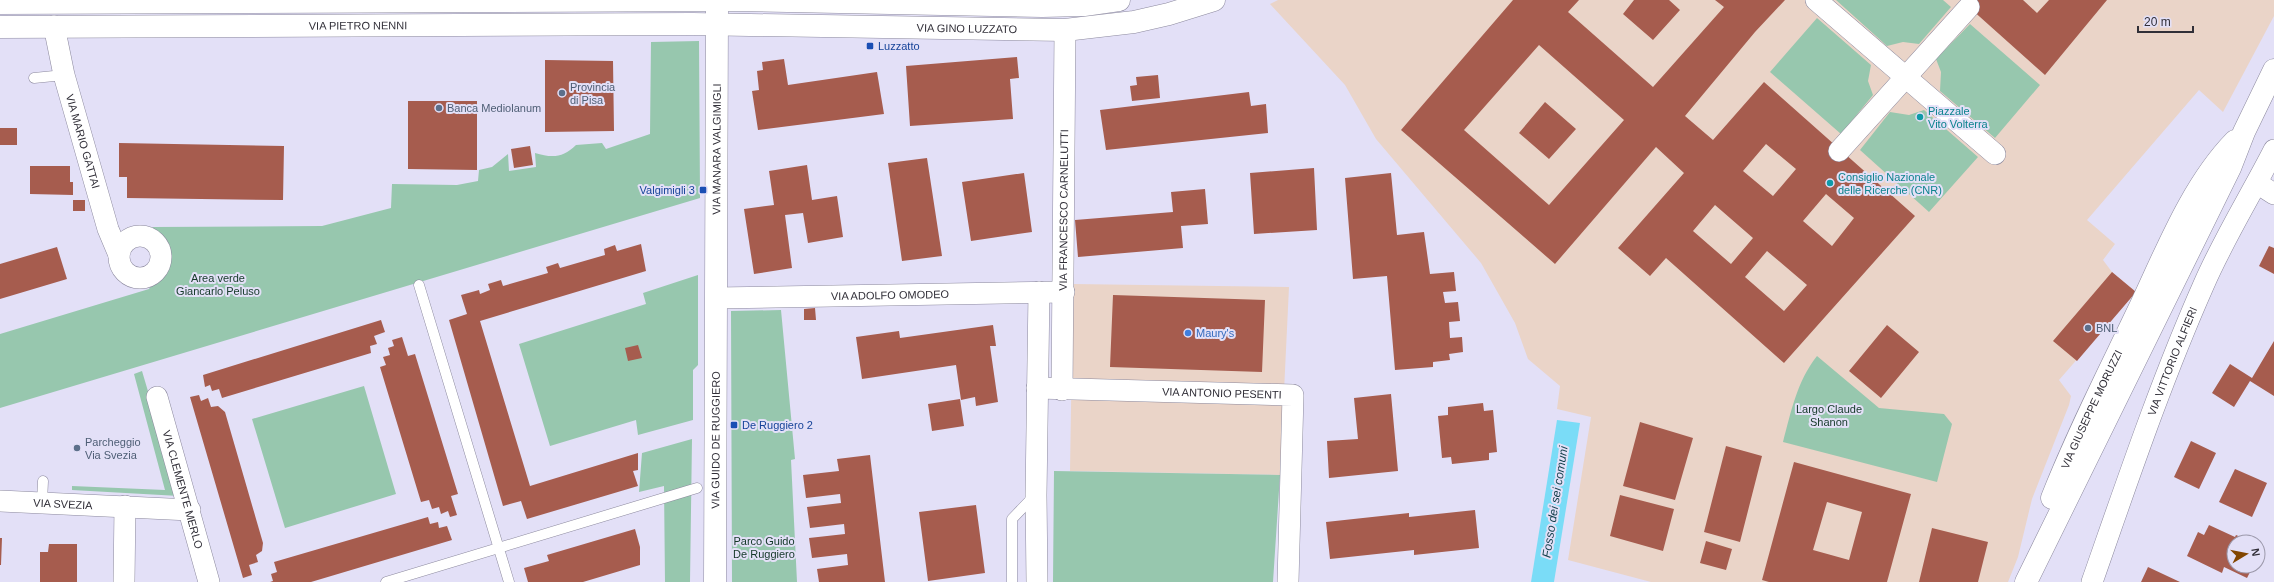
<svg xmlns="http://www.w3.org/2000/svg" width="2274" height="582" viewBox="0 0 2274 582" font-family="Helvetica,sans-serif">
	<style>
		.commercial { fill: #ead4c8 }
		.green { fill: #97c7ae }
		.water { fill: #7adcf7 }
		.building { fill: #a65c4e; fill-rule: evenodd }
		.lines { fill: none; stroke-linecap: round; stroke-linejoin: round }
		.lane-casing { stroke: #8c899e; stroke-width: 11 }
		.street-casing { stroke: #8c899e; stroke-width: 22 }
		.secondary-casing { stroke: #8c899e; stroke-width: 23 }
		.lane { stroke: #fff; stroke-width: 10 }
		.street { stroke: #fff; stroke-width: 21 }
		.secondary { stroke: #fff; stroke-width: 22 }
		.transit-dot { fill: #1a4fb4; stroke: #e3e0f7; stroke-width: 1.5 }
		.service-dot { fill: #5c6f8a; stroke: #e3e0f7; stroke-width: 1.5 }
		.culture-dot { fill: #0f9aa8; stroke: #e3e0f7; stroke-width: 1.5 }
		.shop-dot { fill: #3f7fe0; stroke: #e3e0f7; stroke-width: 1.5 }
		.labels { text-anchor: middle; stroke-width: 4; stroke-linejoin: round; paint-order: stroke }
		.street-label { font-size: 11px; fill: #312f38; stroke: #e3e0f7 }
		.transit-label { font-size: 11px; fill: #164399; stroke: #e3e0f7; text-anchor: start }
		.service-label { font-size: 11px; fill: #4e5e75; stroke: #e3e0f7; text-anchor: start }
		.culture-label { font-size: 11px; fill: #0d838f; stroke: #e3e0f7; text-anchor: start }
		.park-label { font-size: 11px; fill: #143828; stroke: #e3e0f7 }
		.shop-label { font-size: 11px; fill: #366cbe; stroke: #e3e0f7; text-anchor: start }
		.water-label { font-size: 12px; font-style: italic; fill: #103e49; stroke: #e3e0f7 }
	</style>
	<rect width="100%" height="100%" fill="#e3e0f7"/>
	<path class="commercial" d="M1278,0H2274V16L2223,112L2199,90L2087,220L2115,244L2103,260L2112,272L2136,292L2059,380L2071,396L2069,405L2032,499L2018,557L2008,582H1651L1568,560L1591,417L1557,409L1560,386L1528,359L1515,323L1481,263L1376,139L1345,85L1270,4Z
		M1073,284L1289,287L1280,475L1070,471Z"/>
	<path class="green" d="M1836,0H1943L1951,7L1919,44L1903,42L1887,46Z
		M1817,18L1871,65L1868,81L1873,95L1841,134L1770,72Z
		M1970,24L2040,85L1995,138L1940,91L1941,72L1936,59Z
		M699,41L700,198L0,408V334L149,289C164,268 177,252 150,233L153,227L322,226L391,208L392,184L457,185L478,181L479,170L492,167L508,154L509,171L536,167L535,153C552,158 563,158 576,145L602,143L606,149L650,134L651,42Z
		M1924,110L1978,157L1929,212L1860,150L1890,112L1909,115Z
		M698,275V365L693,370V420L638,435L636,420L550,446L519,344L646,304L643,293Z
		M781,310L795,459L791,460L797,582H732L731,311Z
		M1817,356L1879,408L1944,414L1952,424L1937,482L1783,442C1791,412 1797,381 1817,356Z
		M142,371L179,496L72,490V486L165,490L134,374Z
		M364,386L396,494L285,528L252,419Z
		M692,439L690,582H665L664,486L639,492L642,453Z
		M1054,471L1280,475L1273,582H1053Z"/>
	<path class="water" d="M1557,420L1580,423L1554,582H1531Z"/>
	<path class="building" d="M1513,0H1579L1568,12L1653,87L1724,7L1715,0H1785L1755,32L1685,116L1713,140L1764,82L1915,216L1784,363L1666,258L1650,276L1618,248L1684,173L1656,147L1555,264L1401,130ZM1539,45L1624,120L1549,205L1464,130ZM1766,144L1796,169L1773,196L1743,171ZM1826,194L1854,218L1832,246L1803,221ZM1715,205L1753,238L1731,264L1693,231ZM1767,251L1807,285L1784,311L1745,277Z
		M1634,0H1669L1680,10L1653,40L1623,14Z
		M1961,0H2023L2037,13L2049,0H2107L2045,75Z
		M1017,57L1019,78L1010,79L1013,119L910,126L906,66Z
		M784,59L788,85L877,72L884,114L758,130L752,91L759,90L757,71L763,70L762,62Z
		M545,60L613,61L614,131L545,132Z
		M1158,75L1160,98L1132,101L1130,86L1137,85L1136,77Z
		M1249,92L1251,106L1266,104L1268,133L1106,150L1100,110Z
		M408,101H477V170L408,169Z
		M1545,102L1576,129L1549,159L1519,133Z
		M0,128H17V145H0Z
		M119,143L284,146L283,200L127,198V177H119Z
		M530,146L533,165L514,168L511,149Z
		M927,158L942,256L902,261L888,163Z
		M807,165L812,200L837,196L843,237L808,243L803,213L785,215L792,268L754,274L744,209L774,205L769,171Z
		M30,166H70V182H73V195L30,194Z
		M1314,168L1317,230L1254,234L1250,173Z
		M1024,173L1032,232L971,241L962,182Z
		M1391,173L1397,235L1424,232L1430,274L1454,272L1456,291L1443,292L1445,303L1458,302L1460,321L1449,322L1450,338L1462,337L1463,352L1449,354L1450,360L1433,362V367L1395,370L1387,276L1353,279L1345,178Z
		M1205,189L1208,224L1181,226L1183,248L1078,257L1075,220L1173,212L1171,192Z
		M73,200H85V211H73Z
		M641,244L646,271L480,321L530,486L638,453V470L633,471L638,486L527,519L521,501L503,506L449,320L467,314L461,295L479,290L480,294L490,290L488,284L501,280L503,286L548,273L546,267L558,263L560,268L605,255L604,249L615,245L617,251Z
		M2269,246L2274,248V274L2259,266Z
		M57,247L67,279L0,299V264Z
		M2112,272L2136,292L2077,361L2053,341Z
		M1113,295L1265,300L1262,372L1110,367Z
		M815,308L816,320H804V309Z
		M381,320L385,332L374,336L377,344L370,346L371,353L222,398L219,389L212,391L210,385L205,387L203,375Z
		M993,325L996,346H990L998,402L976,406L975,397L961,400L956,365L862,379L856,337L899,331L900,338Z
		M1887,325L1919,352L1881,398L1849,371Z
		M402,337L408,356L415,354L458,494L451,496L457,515L450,517L448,511L441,514L439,507L432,509L429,500L421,502L380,367L386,365L383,357L390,355L388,348L394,346L392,340Z
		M2274,341V396L2250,381L2234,407L2212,393L2230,364L2252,378Z
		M638,345L642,358L628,361L625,348Z
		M1391,394L1398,471L1329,478L1327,441L1358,439L1354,398Z
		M199,395L201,401L208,398L211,407L218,406L225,412L263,543L262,551L256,555L258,562L249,565L252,575L243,578L190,397Z
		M960,399L964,426L932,431L928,404Z
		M1483,403L1484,411L1493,410L1497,452L1489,453V460L1452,464L1451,457L1442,458L1438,416L1448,415V407Z
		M1640,422L1693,438L1675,500L1623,486Z
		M2191,441L2216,453L2199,489L2174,477Z
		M1726,446L1762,456L1740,542L1704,532Z
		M870,455L885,582H819L817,569L848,565L847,554L812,558L809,538L845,534L844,524L810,528L807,507L841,503L840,494L806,498L803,475L839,471L837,459Z
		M1794,462L1911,494L1887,582H1769L1762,580ZM1827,502L1862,512L1849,560L1813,550Z
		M2235,469L2267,483L2252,517L2219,502Z
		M1620,495L1674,509L1663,551L1610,536Z
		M976,505L985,573L928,581L919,512Z
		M1475,510L1479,548L1414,555V550L1330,559L1326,522L1409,513V517Z
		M428,517L430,524L438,522L439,528L447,526L452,540L311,582H270L273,581L271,574L277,572L274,562Z
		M2209,525L2235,537L2236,535L2252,542H2234V566H2253L2247,578L2224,567L2222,573L2187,556L2198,532L2204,535Z
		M1932,528L1988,542L1978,582H1919Z
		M635,529L640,547V565L583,582H528L524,568L549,561L547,555Z
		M0,538H2L1,565H0Z
		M1706,541L1732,549L1726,570L1700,563Z
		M49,544H77V582H40V552H48Z
		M2148,567L2180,582H2141Z"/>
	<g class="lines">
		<defs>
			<path id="lane" d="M34,78L64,75
				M419,285L509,582
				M42,502L43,481
				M386,582L697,488
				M1012,582V519L1035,495"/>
			<g id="street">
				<path d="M1816,0L1995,154"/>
				<path id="s1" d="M54,26L64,75L108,229L119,255"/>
				<path d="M1839,151L1969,7"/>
				<path d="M2257,183L2274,194"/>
				<circle cx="140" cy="257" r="21"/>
				<path id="s2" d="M716,298L1064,292"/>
				<path id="s3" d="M1037,388L1293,395L1288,582"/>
				<path id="s4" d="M1062,390L1065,30"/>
				<path id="s5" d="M157,397L209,582"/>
				<path id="s6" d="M0,501L190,510"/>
				<path d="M124,582L125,506"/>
				<path d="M1037,582L1036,495L1039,292"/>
				<path id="s7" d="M2092,582C2127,482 2161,381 2204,284C2224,238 2251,195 2274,150"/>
			</g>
			<g id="secondary">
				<path d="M0,3L732,0L1042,6L1084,5L1119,0"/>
				<path id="s8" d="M0,27L693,24L1065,30L1134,22L1169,14L1214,0"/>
				<path id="s9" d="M2052,498C2078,432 2110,370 2140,307C2166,252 2192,185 2235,141"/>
				<path id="s10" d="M715,582L717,10"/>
				<path d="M2026,582L2230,168L2244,132L2274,70"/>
			</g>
		</defs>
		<use href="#lane" class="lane-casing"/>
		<use href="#street" class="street-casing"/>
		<use href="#secondary" class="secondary-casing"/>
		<use href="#lane" class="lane"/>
		<use href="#street" class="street"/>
		<use href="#secondary" class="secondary"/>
	</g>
	<g class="transit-dot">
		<rect x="866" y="42" width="8" height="8" rx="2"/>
		<rect x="699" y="186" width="8" height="8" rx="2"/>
		<rect x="730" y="421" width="8" height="8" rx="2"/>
	</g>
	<g class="service-dot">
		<circle cx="562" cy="93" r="4"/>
		<circle cx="439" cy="108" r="4"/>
		<circle cx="2088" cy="328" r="4"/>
		<circle cx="77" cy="448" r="4"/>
	</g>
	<g class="culture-dot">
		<circle cx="1920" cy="117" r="4"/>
		<circle cx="1830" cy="183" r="4"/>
	</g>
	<circle class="shop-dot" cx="1188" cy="333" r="4"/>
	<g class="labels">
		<g class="street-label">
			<text dy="4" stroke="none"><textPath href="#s8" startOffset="358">VIA PIETRO NENNI</textPath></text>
			<text dy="4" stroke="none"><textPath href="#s8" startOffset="967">VIA GINO LUZZATO</textPath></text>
			<text dy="4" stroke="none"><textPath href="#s1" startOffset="119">VIA MARIO GATTAI</textPath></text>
			<text dy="4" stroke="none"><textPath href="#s10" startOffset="433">VIA MANARA VALGIMIGLI</textPath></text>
			<text dy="4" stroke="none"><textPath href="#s4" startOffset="180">VIA FRANCESCO CARNELUTTI</textPath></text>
			<text dy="4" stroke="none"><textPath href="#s2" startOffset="174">VIA ADOLFO OMODEO</textPath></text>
			<text dy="4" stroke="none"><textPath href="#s7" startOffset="235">VIA VITTORIO ALFIERI</textPath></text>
			<text dy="4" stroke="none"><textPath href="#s3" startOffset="185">VIA ANTONIO PESENTI</textPath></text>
			<text dy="4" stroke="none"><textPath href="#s9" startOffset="97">VIA GIUSEPPE MORUZZI</textPath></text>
			<text dy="4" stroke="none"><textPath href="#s10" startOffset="142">VIA GUIDO DE RUGGIERO</textPath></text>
			<text dy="4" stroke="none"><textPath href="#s5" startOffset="96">VIA CLEMENTE MERLO</textPath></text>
			<text dy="4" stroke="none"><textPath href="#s6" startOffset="63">VIA SVEZIA</textPath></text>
		</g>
		<g class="transit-label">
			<text x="878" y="50">Luzzatto</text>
			<text x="695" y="194" text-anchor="end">Valgimigli 3</text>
			<text x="742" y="429">De Ruggiero 2</text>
		</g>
		<g class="service-label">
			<text x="570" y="91">Provincia<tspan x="570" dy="13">di Pisa</tspan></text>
			<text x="447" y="112">Banca Mediolanum</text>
			<text x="2096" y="332">BNL</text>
			<text x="85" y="446">Parcheggio<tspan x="85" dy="13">Via Svezia</tspan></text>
		</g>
		<g class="culture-label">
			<text x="1928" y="115">Piazzale<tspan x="1928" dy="13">Vito Volterra</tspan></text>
			<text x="1838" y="181">Consiglio Nazionale<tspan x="1838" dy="13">delle Ricerche (CNR)</tspan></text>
		</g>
		<g class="park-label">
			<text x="218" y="282">Area verde<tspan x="218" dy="13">Giancarlo Peluso</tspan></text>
			<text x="1829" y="413">Largo Claude<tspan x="1829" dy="13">Shanon</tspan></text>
			<text x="764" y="545">Parco Guido<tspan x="764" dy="13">De Ruggiero</tspan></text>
		</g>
		<g class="shop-label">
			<text x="1196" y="337">Maury's</text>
		</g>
		<g class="water-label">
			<text transform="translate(1555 502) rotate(-81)" y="4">Fosso dei sei comuni</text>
		</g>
	</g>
	<g transform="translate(2246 554) rotate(80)"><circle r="19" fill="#e3e0f7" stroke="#9c99ab"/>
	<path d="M0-3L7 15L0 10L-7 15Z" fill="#824600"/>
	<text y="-6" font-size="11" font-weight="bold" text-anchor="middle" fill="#312f38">N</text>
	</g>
	<path d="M2138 26v6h55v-6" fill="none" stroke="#312f38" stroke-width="2"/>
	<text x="2144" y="26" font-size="12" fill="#312f38" stroke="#e3e0f7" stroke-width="3" paint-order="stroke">20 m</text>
</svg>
